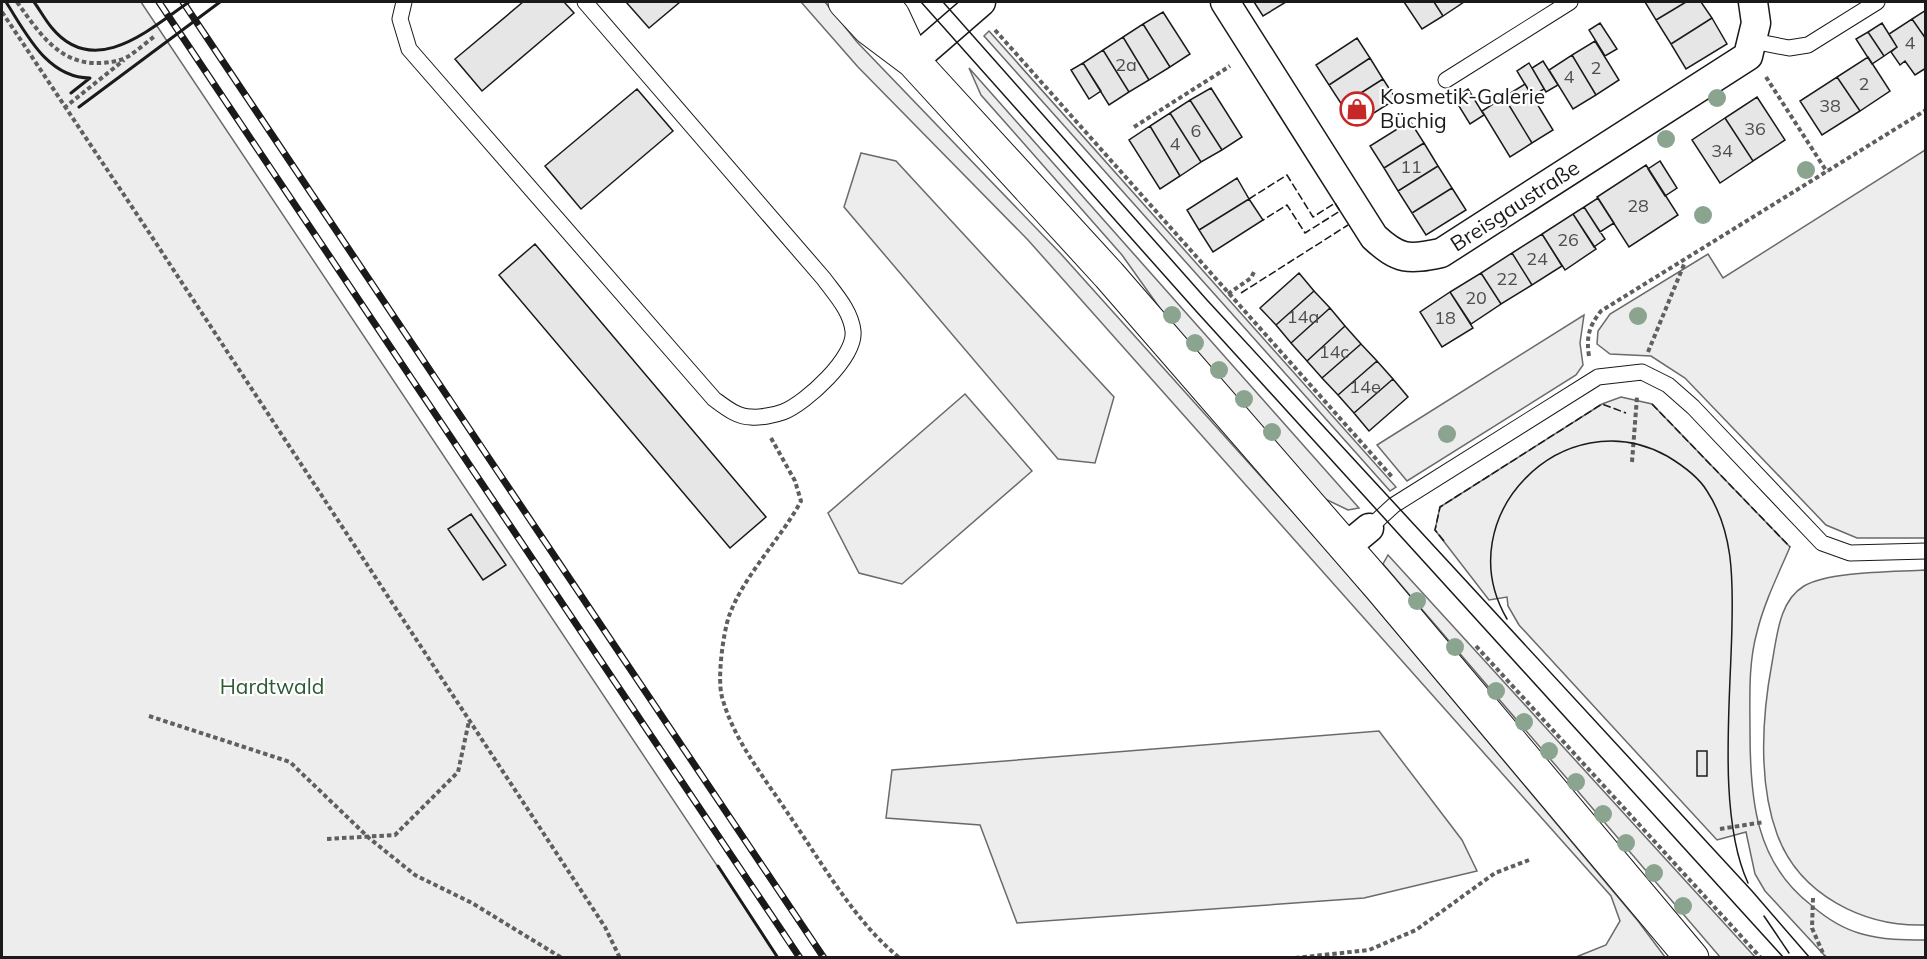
<svg xmlns="http://www.w3.org/2000/svg" width="1927" height="959" viewBox="0 0 1927 959" font-family="Mulish,sans-serif">
	<style>
		.green { fill: #ededed; stroke: #6a6a6a; stroke-width: 1.5 }
		.building { fill: #e6e6e6; stroke: #1a1a1a; stroke-width: 1.5 }
		.lines { fill: none; stroke-linecap: round; stroke-linejoin: round }
		.lane-casing { stroke: #1a1a1a; stroke-width: 17 }
		.street-casing { stroke: #1a1a1a; stroke-width: 31 }
		.secondary-casing { stroke: #1a1a1a; stroke-width: 35 }
		.path { stroke: #5f5f5f; stroke-width: 4; stroke-dasharray: 4.5 3; stroke-linecap: butt }
		.lane { stroke: #fff; stroke-width: 15 }
		.street { stroke: #fff; stroke-width: 28 }
		.secondary { stroke: #fff; stroke-width: 33 }
		.tram { stroke: #1a1a1a; stroke-width: 1.5 }
		.rail-casing { stroke: #1a1a1a; stroke-width: 7 }
		.rail { stroke: #fff; stroke-width: 4.5; stroke-dasharray: 14; stroke-linecap: butt }
		.fence { stroke: #1a1a1a; stroke-width: 1.5; stroke-dasharray: 8 3; stroke-linecap: butt }
		.wall { stroke: #1a1a1a; stroke-width: 3 }
		.tree { fill: #8aa48f }
		.labels { text-anchor: middle; stroke-width: 4.5; stroke-linejoin: round; paint-order: stroke }
		.number-label { font-size: 18px; fill: #4d4d4d }
		.poi-label { font-size: 21px; fill: #1a1a1a; stroke: #fff; text-anchor: start }
		.street-label { font-size: 21px; fill: #1a1a1a; stroke: #fff }
		.park-label { font-size: 21px; fill: #2b5a34; stroke: #fff }
	</style>
	<rect width="100%" height="100%" fill="#fff"/>
	<path class="green" d="M2,2H141L778,957L2,958Z
		M801,2H825L857,42L1061,254L1335,559L1638,921L1665,957H1576L1606,945L1620,921L1611,896L1028,240L858,67Z
		M989,31L1396,487L1390,491L1358,455L984,36Z
		M969,68L1359,508L1348,510L1321,497L1174,328L1122,255L981,95Z
		M1925,150V538H1857L1826,525L1685,378L1651,356L1610,354L1597,344L1598,331L1610,314L1708,254L1723,278Z
		M861,153L896,161L1114,397L1095,463L1058,459L844,207Z
		M1584,315L1580,343L1583,365L1576,375L1407,481L1377,445Z
		M965,394L1032,471L902,584L859,573L828,513Z
		M1621,397L1652,404L1790,547C1778,575 1764,603 1757,632C1748,664 1750,699 1750,732C1750,798 1755,862 1811,905C1826,918 1843,929 1862,934C1883,940 1904,940 1925,940V957H1826L1765,891L1755,874L1746,832L1717,840L1519,625L1508,606L1507,597L1489,600L1435,530L1440,507L1602,404Z
		M1388,555L1755,957H1720L1383,564Z
		M1925,570V925C1864,927 1799,895 1777,834C1758,782 1762,716 1772,663C1777,636 1779,601 1804,586C1829,571 1895,572 1925,570Z
		M1379,731L1462,840L1477,871L1364,898L1017,923L980,825L886,818L892,770Z"/>
	<path class="building" d="M523,2H564L574,13L482,91L455,59Z
		M626,2H680L649,28Z
		M1254,2H1286L1263,16Z
		M1404,2H1434L1443,16L1422,29Z
		M1434,2H1464L1443,16Z
		M1645,2H1686L1656,20Z
		M1686,2H1701L1712,18L1671,44L1656,20Z
		M1926,10V39L1912,19Z
		M1163,12L1190,54L1170,67L1143,24Z
		M1712,18L1727,44L1686,69L1671,44Z
		M1912,19L1926,39V68L1915,75L1905,61L1900,65L1891,52L1897,47L1889,34Z
		M1600,23L1617,49L1605,56L1589,30Z
		M1882,23L1897,47L1884,56L1868,32Z
		M1143,24L1170,67L1149,80L1123,37Z
		M1868,32L1884,56L1872,64L1856,39Z
		M1123,37L1149,80L1129,92L1103,50Z
		M1357,38L1370,58L1329,85L1316,65Z
		M1595,41L1619,80L1596,95L1572,55Z
		M1103,50L1129,92L1109,105L1083,63Z
		M1572,55L1596,95L1573,109L1549,70Z
		M1868,57L1890,91L1860,111L1837,77Z
		M1370,58L1383,79L1342,105L1329,85Z
		M1543,61L1558,85L1546,92L1532,68Z
		M1083,63L1101,91L1089,99L1071,70Z
		M1529,63L1544,89L1532,96L1517,71Z
		M1837,77L1860,111L1822,135L1800,101Z
		M1383,79L1396,99L1355,125L1342,105Z
		M1525,84L1553,130L1532,143L1504,97Z
		M1211,88L1242,137L1222,150L1190,100Z
		M637,89L673,131L581,209L545,166Z
		M1468,89L1484,115L1470,124L1454,98Z
		M1504,97L1532,143L1510,157L1482,111Z
		M1757,97L1785,140L1753,161L1725,118Z
		M1190,100L1222,150L1201,162L1170,113Z
		M1170,113L1201,162L1180,176L1150,126Z
		M1725,118L1753,161L1720,183L1692,140Z
		M1410,121L1424,143L1384,168L1370,146Z
		M1150,126L1180,176L1160,189L1129,140Z
		M1424,143L1438,166L1398,191L1384,168Z
		M1660,161L1677,188L1665,196L1648,169Z
		M1646,165L1678,215L1629,247L1597,197Z
		M1438,166L1452,188L1412,213L1398,191Z
		M1237,178L1249,199L1199,230L1187,210Z
		M1452,188L1466,210L1426,235L1412,213Z
		M1598,198L1614,223L1600,232L1584,207Z
		M1249,199L1263,220L1213,252L1199,230Z
		M1584,207L1605,239L1594,247L1573,214Z
		M1573,214L1596,249L1565,270L1542,234Z
		M1542,234L1562,266L1532,285L1512,253Z
		M535,244L766,517L730,548L499,275Z
		M1512,253L1532,285L1501,304L1481,273Z
		M1299,273L1314,291L1276,325L1260,308Z
		M1481,273L1501,304L1471,324L1450,292Z
		M1314,291L1330,308L1291,343L1276,325Z
		M1450,292L1473,328L1442,347L1420,312Z
		M1330,308L1345,326L1307,361L1291,343Z
		M1345,326L1361,344L1322,378L1307,361Z
		M1361,344L1377,361L1338,395L1322,378Z
		M1377,361L1393,379L1354,413L1338,395Z
		M1393,379L1408,397L1369,431L1354,413Z
		M471,514L506,565L483,580L448,529Z
		M1697,751H1707V776H1697Z"/>
	<g class="lines">
		<defs>
			<path id="lane" d="M404,2L400,19L409,49L714,399C725,407 737,417 751,417C759,418 775,415 783,412C806,403 856,357 853,331C851,311 835,294 824,279L585,2
				M1753,41L1789,48L1808,45L1877,2
				M1446,80L1570,2
				M1369,528L1394,505L1598,377L1642,372L1668,385L1693,407L1822,543L1850,553L1926,551"/>
			<path id="street" d="M1225,2L1374,237C1399,260 1408,260 1441,253L1748,56L1756,23L1753,2
				M913,61L981,2
				M1346,547L1369,528"/>
			<path id="secondary" d="M845,2L869,28L913,61L1109,275L1381,588L1692,958
				M882,2L893,16L913,59"/>
		</defs>
		<use href="#lane" class="lane-casing"/>
		<use href="#street" class="street-casing"/>
		<use href="#secondary" class="secondary-casing"/>
		<path class="path" d="M17,2C38,31 58,64 98,63C108,63 121,61 129,56C138,50 147,42 155,36
			M2,12L148,231L605,927L620,958
			M995,30L1393,478
			M1766,77L1827,172
			M64,108L124,60
			M1134,127L1230,66
			M1228,294L1251,278L1254,272
			M1648,352L1685,262
			M1589,356C1586,337 1589,326 1601,311L1926,110
			M771,438L795,481L801,501C780,540 744,575 729,616C723,634 717,679 722,697C734,741 764,777 789,815C820,860 857,925 900,958
			M1632,462L1637,397
			M1476,646L1761,958
			M149,716L290,762L369,838L415,875L472,903L562,958
			M1720,829L1764,822
			M327,839L395,835L458,772L469,721
			M1813,898L1812,928L1825,958
			M1295,958L1369,950L1416,930L1495,873L1529,860"/>
		<use href="#lane" class="lane"/>
		<use href="#street" class="street"/>
		<use href="#secondary" class="secondary"/>
		<path class="tram" d="M921,2L1196,311L1784,958
			M943,2L1207,300L1752,891L1810,958
			M1507,619C1447,517 1564,399 1667,456C1682,465 1698,476 1707,491C1733,531 1733,577 1732,623C1731,697 1717,816 1748,883
			M1764,916L1789,953"/>
		<defs>
			<path id="rail" d="M159,2L800,958
				M183,2L824,958"/>
		</defs>
		<use href="#rail" class="rail-casing"/>
		<use href="#rail" class="rail"/>
		<path class="fence" d="M1249,199L1287,175L1313,217L1335,203L1340,211L1305,233L1287,205L1263,220
			M1241,293L1348,225
			M1652,404L1790,547
			M1444,541L1435,530L1440,507L1602,404L1626,413"/>
		<path class="wall" d="M6,2C26,33 47,78 90,78L71,93
			M34,2C40,10 45,20 52,28C95,80 151,28 189,2
			M79,107L220,2
			M718,866L778,958"/>
	</g>
	<g class="tree">
		<circle cx="1717" cy="98" r="9"/>
		<circle cx="1666" cy="139" r="9"/>
		<circle cx="1806" cy="170" r="9"/>
		<circle cx="1703" cy="215" r="9"/>
		<circle cx="1172" cy="315" r="9"/>
		<circle cx="1638" cy="316" r="9"/>
		<circle cx="1195" cy="343" r="9"/>
		<circle cx="1219" cy="370" r="9"/>
		<circle cx="1244" cy="399" r="9"/>
		<circle cx="1272" cy="432" r="9"/>
		<circle cx="1447" cy="434" r="9"/>
		<circle cx="1417" cy="601" r="9"/>
		<circle cx="1455" cy="647" r="9"/>
		<circle cx="1496" cy="691" r="9"/>
		<circle cx="1524" cy="722" r="9"/>
		<circle cx="1549" cy="751" r="9"/>
		<circle cx="1576" cy="782" r="9"/>
		<circle cx="1603" cy="814" r="9"/>
		<circle cx="1626" cy="843" r="9"/>
		<circle cx="1654" cy="873" r="9"/>
		<circle cx="1683" cy="906" r="9"/>
	</g>
	<defs>
		<symbol id="shop-ring" viewBox="-11 -11 22 22"><circle r="9.5" fill="#fff" stroke="#c62828" stroke-width="1.5"/><path d="M-5-2.5h2.3a2.7 3.5 0 0 1 5.4 0H5L5.5 6h-11ZM-1.5-2.5h3a1.5 2.3 0 0 0-3 0Z" fill="#c62828"/></symbol>
	</defs>
	<g fill-rule="evenodd">
		<use href="#shop-ring" x="1338" y="90" width="38" height="38"/>
	</g>
	<g class="labels">
		<g class="number-label">
			<text x="1910" y="49">4</text>
			<text x="1126" y="71">2a</text>
			<text x="1596" y="74">2</text>
			<text x="1569" y="83">4</text>
			<text x="1864" y="90">2</text>
			<text x="1830" y="112">38</text>
			<text x="1755" y="135">36</text>
			<text x="1196" y="137">6</text>
			<text x="1175" y="150">4</text>
			<text x="1722" y="157">34</text>
			<text x="1411" y="173">11</text>
			<text x="1638" y="212">28</text>
			<text x="1568" y="246">26</text>
			<text x="1537" y="265">24</text>
			<text x="1507" y="285">22</text>
			<text x="1476" y="304">20</text>
			<text x="1303" y="323">14a</text>
			<text x="1445" y="324">18</text>
			<text x="1334" y="358">14c</text>
			<text x="1365" y="393">14e</text>
		</g>
		<g class="poi-label">
			<text x="1380" y="104">Kosmetik-Galerie<tspan x="1380" dy="24">Büchig</tspan></text>
		</g>
		<g class="street-label">
			<text transform="translate(1515 206) rotate(-33)" y="7">Breisgaustraße</text>
		</g>
		<g class="park-label">
			<text x="272" y="694">Hardtwald</text>
		</g>
	</g>
	<rect width="1927" height="959" fill="none" stroke="#1a1a1a" stroke-width="6"/>
</svg>
